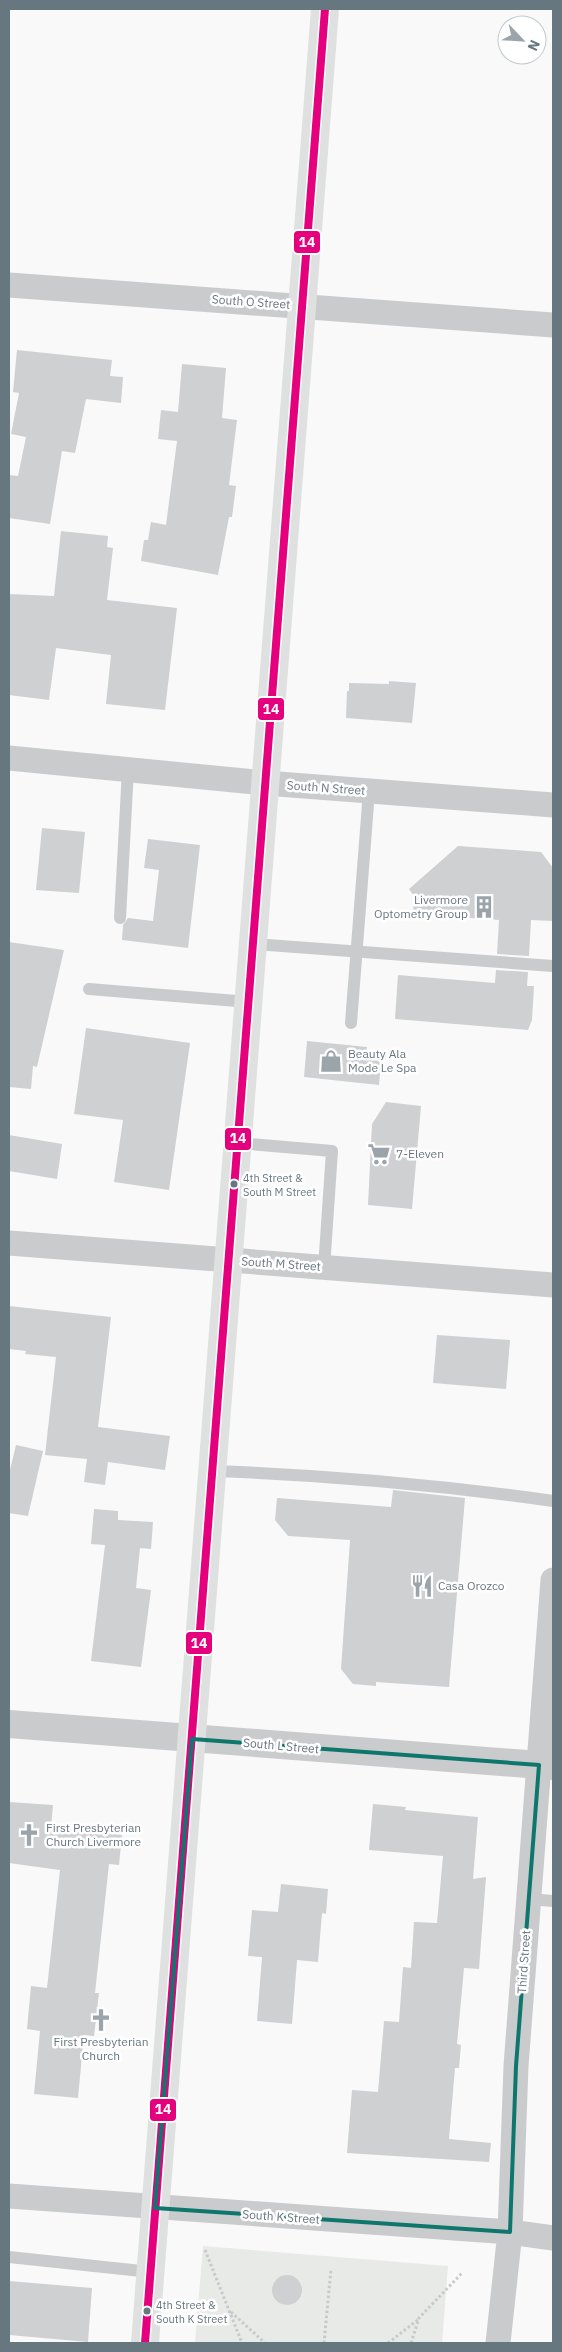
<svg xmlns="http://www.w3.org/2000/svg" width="562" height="2352" viewBox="0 0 562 2352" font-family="'IBM Plex Sans',sans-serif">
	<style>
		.green { fill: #e8eae7 }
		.building { fill: #ced0d1 }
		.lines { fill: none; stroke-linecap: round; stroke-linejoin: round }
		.path { stroke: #c8c9ca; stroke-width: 3; stroke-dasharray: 2.5 2.5; stroke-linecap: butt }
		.service { stroke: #cacbcc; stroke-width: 12 }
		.minor { stroke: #cacbcc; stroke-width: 25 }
		.tertiary { stroke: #cacbcc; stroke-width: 28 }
		.secondary { stroke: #dfe0e0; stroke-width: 28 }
		.bus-1-casing { stroke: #fff; stroke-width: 11 }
		.bus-1 { stroke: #e5007d; stroke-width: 8 }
		.marked { fill: none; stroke: #0f766e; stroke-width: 4; stroke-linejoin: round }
		.bus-dot { fill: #677780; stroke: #fff; stroke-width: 2 }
		.labels { text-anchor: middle; stroke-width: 5; stroke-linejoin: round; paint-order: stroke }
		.bus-label { font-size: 11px; fill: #677780; stroke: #fff; text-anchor: start }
		.street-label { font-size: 12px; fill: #677780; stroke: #fff }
		.poi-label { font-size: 12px; fill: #677780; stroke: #fff; text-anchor: start }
		.line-badge { stroke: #fff; stroke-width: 2 }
		.badge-label { font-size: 14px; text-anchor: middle; font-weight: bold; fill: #fff }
	</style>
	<rect width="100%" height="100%" fill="#f9f9f9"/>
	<path class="green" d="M203,2246L448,2266L442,2343H195Z"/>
	<path class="building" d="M17,350L112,360L110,376L123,377L121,403L86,399L75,453L62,451L50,524L9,518V475L18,476L26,437L11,434L19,393L13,392Z
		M182,364L226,368L222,418L237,420L229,485L236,486L232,517H229L218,575L141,561L144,540H148L151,522L166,525L177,441L158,439L161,410L178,412Z
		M61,531L108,536L107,547L113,548L107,600L177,608L165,710L106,704L111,655L56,648L49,700L9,695V594L54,596Z
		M389,681L416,683L412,723L346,718L347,691H349V683L389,684Z
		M42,828L85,832L79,893L36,890Z
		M148,839L200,845L188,948L122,940L123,925L128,918L153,921L159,870L144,868Z
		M458,846L541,852L553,868V921L531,920L529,956L497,954L499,920L413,914L414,896L409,889Z
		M9,942L64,950L37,1067L33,1066L31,1089L9,1087Z
		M496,970L528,972L527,986H534L532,1020L528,1030L395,1019L398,975L495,983Z
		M86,1028L190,1043L169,1190L114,1182L123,1120L74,1114Z
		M307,1041L367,1047L366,1059L381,1061L379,1085L304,1077Z
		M386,1102L421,1106L412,1209L368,1205L372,1124Z
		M9,1135L62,1144L57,1179L9,1171Z
		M9,1306L111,1317L98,1427L170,1436L165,1470L108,1462L105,1485L84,1482L87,1459L45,1455L56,1357L25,1354L26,1351L9,1349Z
		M437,1335L510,1340L506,1389L433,1383Z
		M16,1445L43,1451L28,1516L9,1513V1474Z
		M393,1490L465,1498L449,1687L376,1682V1686L353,1684L341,1669L350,1540L288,1536L275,1520L277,1498L391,1507Z
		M94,1509L118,1511V1520L153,1522L151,1549L140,1548L136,1588L151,1590L141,1667L91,1661L105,1545L91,1544Z
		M9,1802L53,1805L51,1827L122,1835L119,1865L109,1864L95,1993H99L94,2036L84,2035L78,2098L34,2094L40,2031L27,2029L31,1986L47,1988L60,1870L9,1863Z
		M373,1804L406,1807L405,1810L478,1817L473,1879L486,1877L479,1969L464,1968L457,2044L461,2045L459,2068H455L449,2139L491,2143L489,2162L347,2153L352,2090L378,2092L384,2021L399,2022L403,1967L411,1968L414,1922L437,1923L443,1856L369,1850Z
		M281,1884L328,1889L326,1914L322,1913L318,1962L297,1960L292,2024L257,2021L262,1957L248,1956L252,1910L278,1912Z
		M272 2290a15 15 0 1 1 30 0a15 15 0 1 1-30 0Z
		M9,2281L92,2288L88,2342L9,2335Z"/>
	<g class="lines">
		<path class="path" d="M205,2250L242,2343
			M231,2312L265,2343
			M324,2343L331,2269
			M388,2343L419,2319
			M411,2343L419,2318L463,2272"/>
		<path class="service" d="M120,918L128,769
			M253,944L553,966
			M89,989L249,1002
			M351,1023L369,791
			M238,1143L332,1151L324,1268
			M214,1471C327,1475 441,1485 553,1501
			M529,1899L553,1901
			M9,2257L151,2272"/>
		<path class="minor" d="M9,285L553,325
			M9,758L265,783L553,805
			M9,1243L553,1285
			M9,2196L510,2232L553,2238
			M498,2343L510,2232L516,2066L553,1580"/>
		<path class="tertiary" d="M9,1724L553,1766"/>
		<path class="secondary" d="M145,2343L325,9"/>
		<defs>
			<path id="bus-1" d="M145,2343L325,9"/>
		</defs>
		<use href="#bus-1" class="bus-1-casing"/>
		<use href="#bus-1" class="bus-1"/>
	</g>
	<path class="marked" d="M192,1739L539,1765L516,2066L510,2232L155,2208Z"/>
	<defs>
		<symbol id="building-bare" viewBox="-9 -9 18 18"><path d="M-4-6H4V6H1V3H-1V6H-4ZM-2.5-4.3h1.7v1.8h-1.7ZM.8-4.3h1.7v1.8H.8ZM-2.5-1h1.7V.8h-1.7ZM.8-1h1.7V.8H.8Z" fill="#9aa4aa" stroke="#fff" stroke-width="2.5" paint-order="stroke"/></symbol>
		<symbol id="shop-bare" viewBox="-9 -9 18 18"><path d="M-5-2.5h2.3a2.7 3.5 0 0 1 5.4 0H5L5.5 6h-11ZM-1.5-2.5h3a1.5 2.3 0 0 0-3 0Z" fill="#9aa4aa" stroke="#fff" stroke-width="2.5" paint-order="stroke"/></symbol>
		<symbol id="supermarket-bare" viewBox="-9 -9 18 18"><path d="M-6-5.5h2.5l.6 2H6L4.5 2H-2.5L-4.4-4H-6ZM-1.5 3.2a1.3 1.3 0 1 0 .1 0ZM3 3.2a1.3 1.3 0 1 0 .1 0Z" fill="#9aa4aa" stroke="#fff" stroke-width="2.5" paint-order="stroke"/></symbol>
		<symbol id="restaurant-bare" viewBox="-9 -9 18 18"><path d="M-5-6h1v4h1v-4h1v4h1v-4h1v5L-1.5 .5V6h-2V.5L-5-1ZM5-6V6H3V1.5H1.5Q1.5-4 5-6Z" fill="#9aa4aa" stroke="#fff" stroke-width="2.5" paint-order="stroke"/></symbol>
		<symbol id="church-bare" viewBox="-9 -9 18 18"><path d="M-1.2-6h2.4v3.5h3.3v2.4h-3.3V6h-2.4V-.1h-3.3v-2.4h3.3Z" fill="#9aa4aa" stroke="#fff" stroke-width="2.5" paint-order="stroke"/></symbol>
	</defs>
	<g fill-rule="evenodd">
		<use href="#building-bare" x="468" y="891" width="32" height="32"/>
		<use href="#shop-bare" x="315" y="1045" width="32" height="32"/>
		<use href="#supermarket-bare" x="363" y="1138" width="32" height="32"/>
		<use href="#restaurant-bare" x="406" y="1570" width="32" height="32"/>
		<use href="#church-bare" x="13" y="1819" width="32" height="32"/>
		<use href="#church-bare" x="85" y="2004" width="32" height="32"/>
	</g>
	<g class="bus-dot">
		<circle cx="234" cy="1184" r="4.5"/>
		<circle cx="147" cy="2311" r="4.5"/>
	</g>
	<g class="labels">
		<g class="bus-label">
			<text x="243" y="1182">4th Street &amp;<tspan x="243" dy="14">South M Street</tspan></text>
			<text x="156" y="2309">4th Street &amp;<tspan x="156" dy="14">South K Street</tspan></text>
		</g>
		<g class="street-label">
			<text transform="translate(251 302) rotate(4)" y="4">South O Street</text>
			<text transform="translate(326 788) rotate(4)" y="4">South N Street</text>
			<text transform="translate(281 1264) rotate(4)" y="4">South M Street</text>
			<text transform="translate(281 1746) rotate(5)" y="4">South L Street</text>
			<text transform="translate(524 1962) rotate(-86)" y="4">Third Street</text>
			<text transform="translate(281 2217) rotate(4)" y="4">South K Street</text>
		</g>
		<g class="poi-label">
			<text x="468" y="904" text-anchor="end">Livermore<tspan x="468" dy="14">Optometry Group</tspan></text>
			<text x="348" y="1058">Beauty Ala<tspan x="348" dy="14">Mode Le Spa</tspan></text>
			<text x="396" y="1158">7-Eleven</text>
			<text x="438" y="1590">Casa Orozco</text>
			<text x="46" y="1832">First Presbyterian<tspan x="46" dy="14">Church Livermore</tspan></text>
			<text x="101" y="2046" text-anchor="middle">First Presbyterian<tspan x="101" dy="14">Church</tspan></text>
		</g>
	</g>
	<g class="line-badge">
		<rect x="293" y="230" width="28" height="24" rx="5" fill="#e5007d"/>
		<rect x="257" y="697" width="28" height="24" rx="5" fill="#e5007d"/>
		<rect x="224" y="1127" width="28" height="24" rx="5" fill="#e5007d"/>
		<rect x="185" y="1631" width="28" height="24" rx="5" fill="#e5007d"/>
		<rect x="149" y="2098" width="28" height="24" rx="5" fill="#e5007d"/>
	</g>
	<g class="badge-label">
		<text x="307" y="247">14</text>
		<text x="271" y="714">14</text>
		<text x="238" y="1143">14</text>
		<text x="199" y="1648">14</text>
		<text x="163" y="2114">14</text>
	</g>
	<rect width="562" height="2352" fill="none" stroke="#677780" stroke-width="20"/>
	<g transform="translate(522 40) rotate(115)"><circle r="24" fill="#ffffff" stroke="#c2c9cc"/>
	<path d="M0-4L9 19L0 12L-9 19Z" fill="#9aa4aa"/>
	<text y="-8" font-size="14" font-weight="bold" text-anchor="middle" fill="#677780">N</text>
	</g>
</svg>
